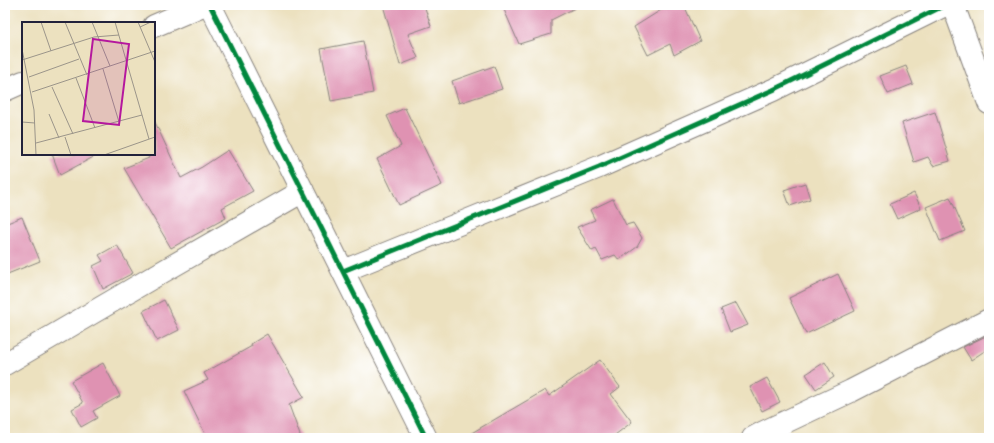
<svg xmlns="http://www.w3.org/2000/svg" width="994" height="443" viewBox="0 0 994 443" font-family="'Libre Bodoni',serif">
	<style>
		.building { fill: #df92b2 }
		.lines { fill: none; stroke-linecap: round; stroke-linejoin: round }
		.minor-casing { stroke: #87827d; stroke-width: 24 }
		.minor { stroke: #fff; stroke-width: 22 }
		.cycleway-casing { stroke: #fff; stroke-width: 8 }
		.cycleway { stroke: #00873e; stroke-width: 5 }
		.inset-road { fill: none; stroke: #9b958a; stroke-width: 1 }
		.view { fill: #b5179e; fill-opacity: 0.15; stroke: #b5179e; stroke-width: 2 }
		.inset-edge { fill: none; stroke: #22223b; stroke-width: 2 }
	</style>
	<rect width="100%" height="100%" fill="#fff"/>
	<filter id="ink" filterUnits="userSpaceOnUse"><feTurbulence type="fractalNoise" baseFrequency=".025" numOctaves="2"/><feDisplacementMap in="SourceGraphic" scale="8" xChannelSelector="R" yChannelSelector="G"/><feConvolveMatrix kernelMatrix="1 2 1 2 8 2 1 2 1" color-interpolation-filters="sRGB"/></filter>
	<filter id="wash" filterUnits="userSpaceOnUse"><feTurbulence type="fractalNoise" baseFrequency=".012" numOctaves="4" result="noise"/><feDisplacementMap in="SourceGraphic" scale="16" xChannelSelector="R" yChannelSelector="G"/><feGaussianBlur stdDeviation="0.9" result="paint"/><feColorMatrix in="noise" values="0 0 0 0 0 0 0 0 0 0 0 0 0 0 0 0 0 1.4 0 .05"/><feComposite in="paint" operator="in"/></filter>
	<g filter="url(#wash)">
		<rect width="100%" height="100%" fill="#ece1bf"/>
		<g id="blocks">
			<path class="building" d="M383,5H424L431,26L408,34L418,58L400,65Z
				M502,5H581L551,20V34L519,44Z
				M669,5H684L700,41L674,55L670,44L648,55L634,27Z
				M363,41L373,93L331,101L321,49Z
				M494,66L502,89L459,103L452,81Z
				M906,66L913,84L888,94L880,76Z
				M405,108L442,185L399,205L377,159L401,146L387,116Z
				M935,112L950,161L933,166L928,157L914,162L902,123Z
				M154,120L181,178L202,167L228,150L253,191L222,208L226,218L171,248L124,168L149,158L148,154H154Z
				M52,154H99L60,175Z
				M805,183L810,199L790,206L784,190Z
				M914,193L921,208L897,219L890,204Z
				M950,197L965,231L940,241L926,207Z
				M613,199L626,225L633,223L642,238L637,247L619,260L615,255L602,260L596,249L592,251L577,227L595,220L590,210Z
				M22,217L40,261L5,275V224Z
				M117,245L133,273L103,289L93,266L103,261L99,255Z
				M838,274L855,311L806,334L789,298Z
				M164,300L179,330L157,341L143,311Z
				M736,303L748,325L730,332L721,309Z
				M267,334L304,397L289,405L301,438H207L184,391L208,380L204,373L252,346L251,344Z
				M986,336L989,341V348L971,360L963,347Z
				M600,360L620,387L611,394L632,422L611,438H463L545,390L549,396Z
				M825,362L834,377L816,389L806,374Z
				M103,363L120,396L93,411L97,418L81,427L72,409L83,403L71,381Z
				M767,378L780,402L762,411L750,387Z"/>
		</g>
	</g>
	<g filter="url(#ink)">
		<use href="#blocks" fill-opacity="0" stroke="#87827d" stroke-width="1"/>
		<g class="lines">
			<defs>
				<path id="minor" d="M210,5L426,438
					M953,5L989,103
					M154,26L203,5
					M5,90L23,82
					M343,271L599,167L773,90L945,5
					M5,364L150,279L303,191
					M753,438L764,432L851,391L989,320"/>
			</defs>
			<use href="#minor" class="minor-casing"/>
			<use href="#minor" class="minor"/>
			<defs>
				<path id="cycleway" d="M210,5L426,438
					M343,271L599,167L773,90L945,5"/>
			</defs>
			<use href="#cycleway" class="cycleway-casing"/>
			<use href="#cycleway" class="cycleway"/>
		</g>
	</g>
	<g transform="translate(22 22)">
		<rect width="133" height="133" fill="#ece1bf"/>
		<path class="inset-road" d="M19,0L29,29M43,0L65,53M70,0L88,44M93,0L127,117M116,0L133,40M118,5L129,0M0,27L12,88L14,133M0,38L72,15L97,13M81,47L97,100M7,55L57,37M54,56L73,106M30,65L51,112M10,70L133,29M27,92L37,116M0,100L13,101M43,115L49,133M14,121L120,93M82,133L133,115"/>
		<path class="view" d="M71,17L107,22L97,103L61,99Z"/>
		<rect width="133" height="133" class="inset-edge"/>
	</g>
	<rect width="994" height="443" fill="none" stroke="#fff" stroke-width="20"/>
</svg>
